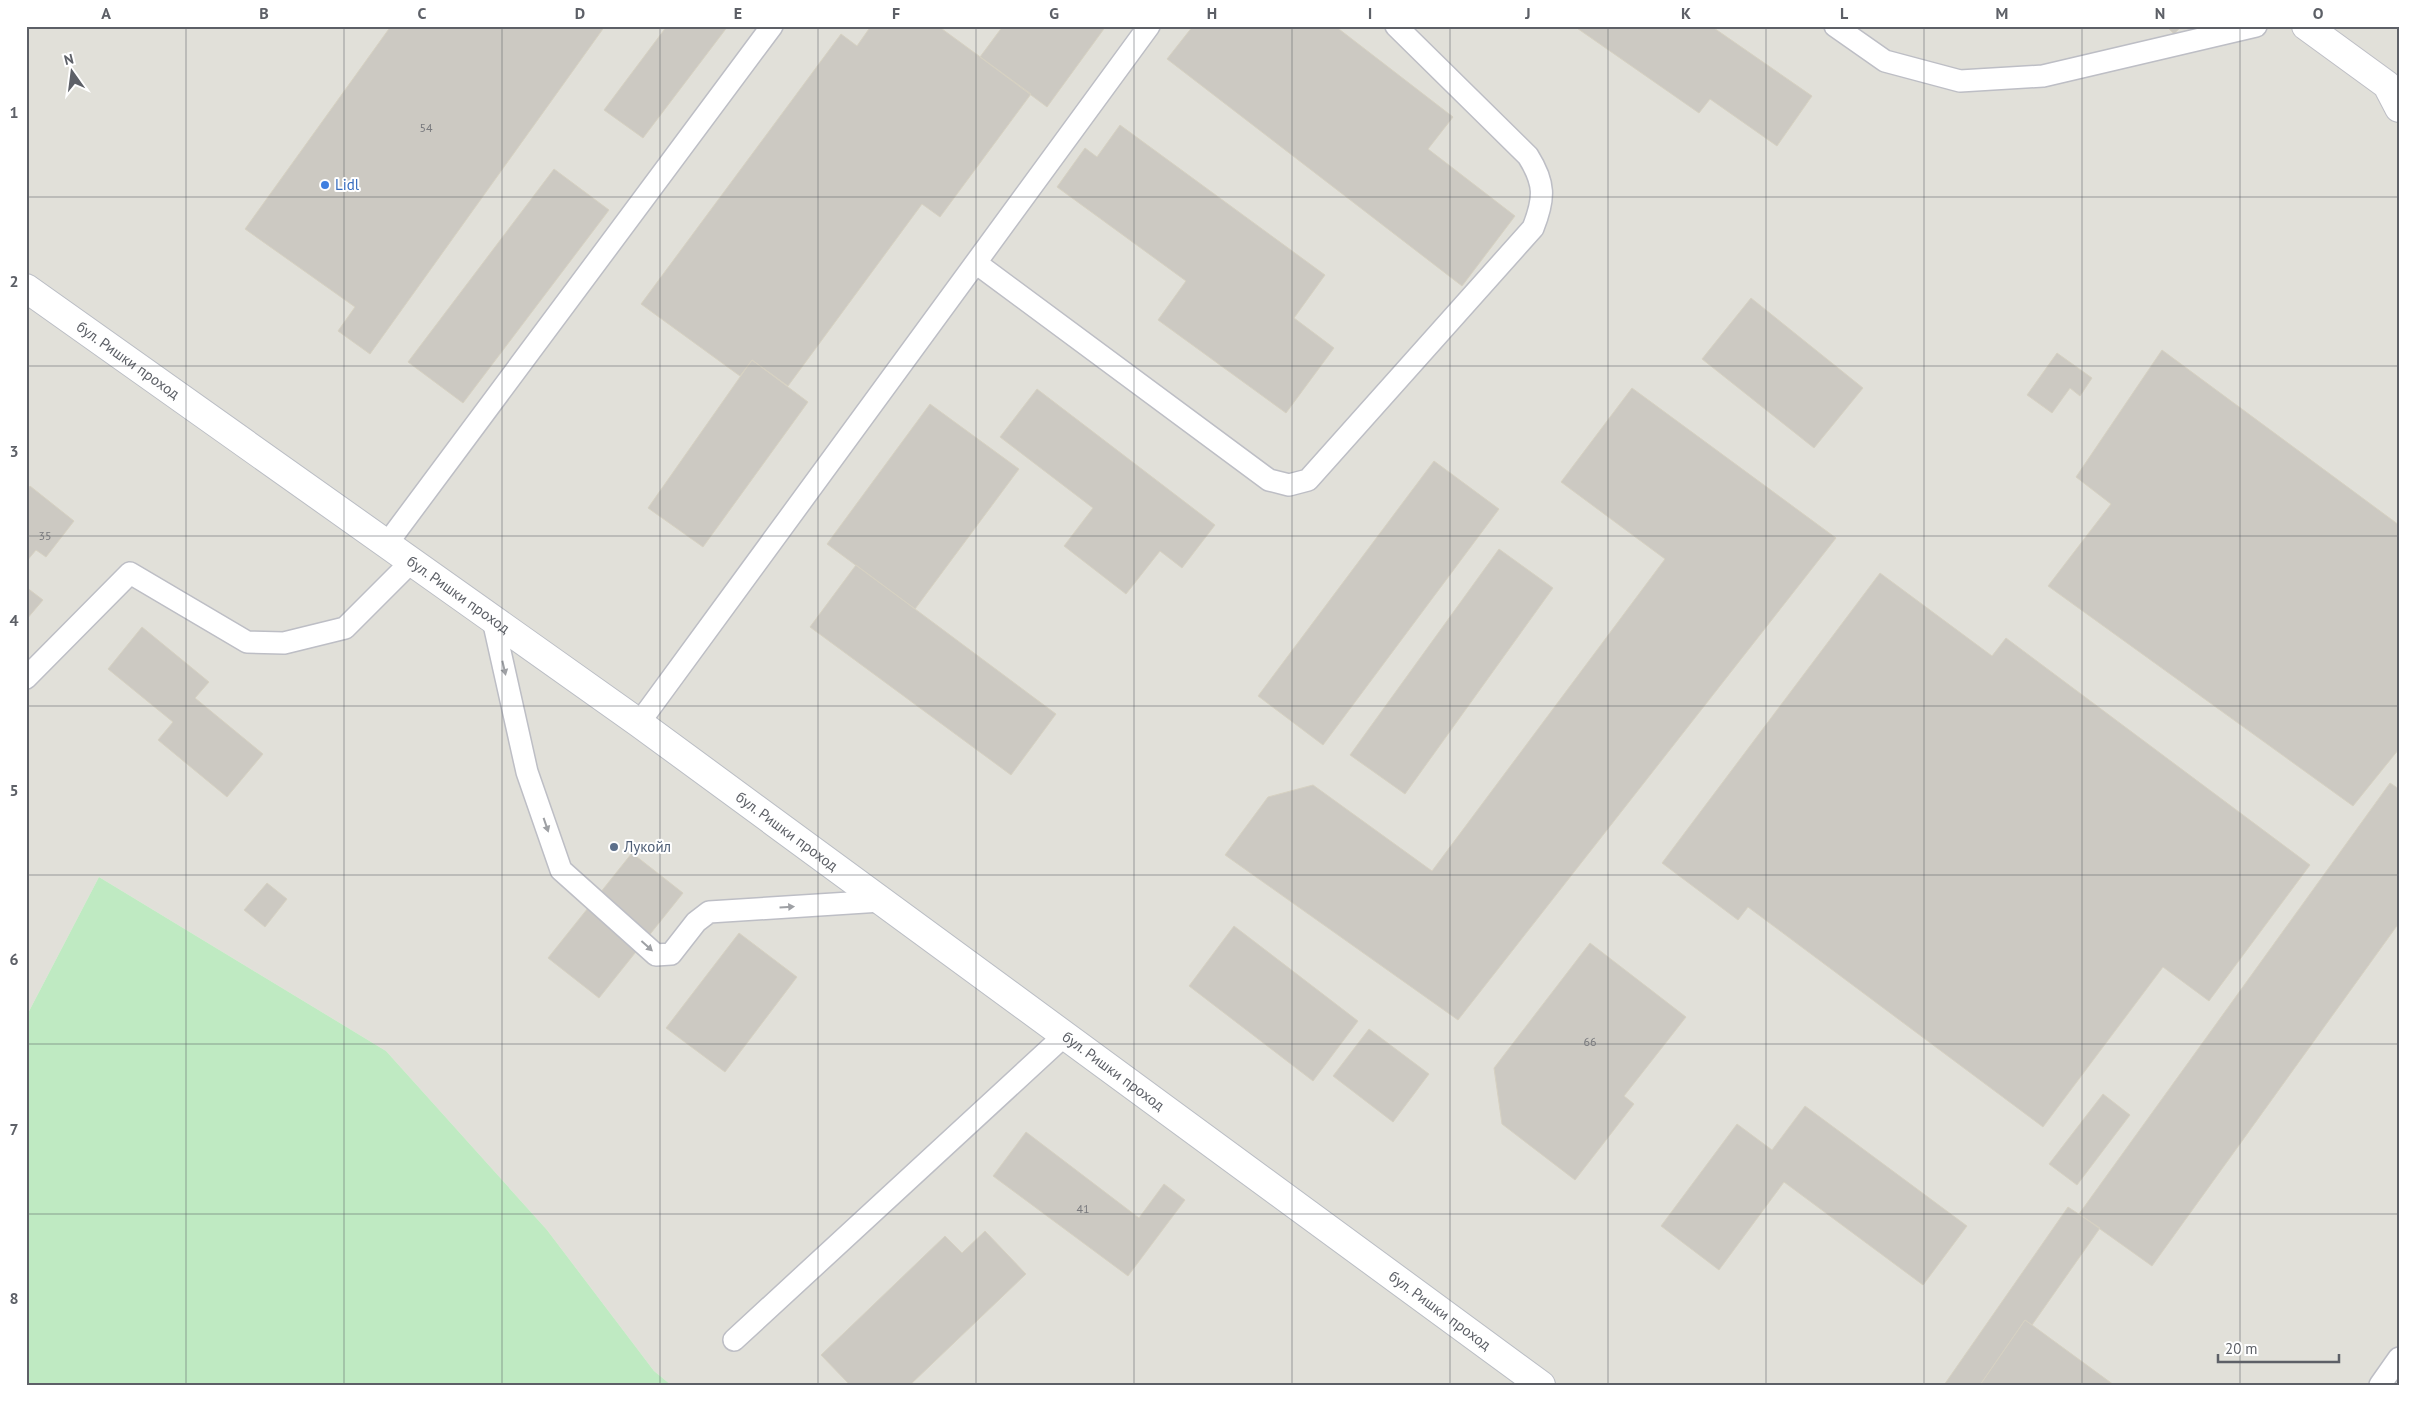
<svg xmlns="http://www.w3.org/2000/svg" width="2425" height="1411" viewBox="0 0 2425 1411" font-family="'PT Sans',sans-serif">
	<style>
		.industrial { fill: #e1e0d9 }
		.green { fill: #bfeac2 }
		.building { fill: #ccc9c2; stroke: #d6d1c2 }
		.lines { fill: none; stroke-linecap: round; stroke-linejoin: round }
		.service-casing { stroke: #bdbec5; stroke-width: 24 }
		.minor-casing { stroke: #bdbec5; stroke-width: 30 }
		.secondary-casing { stroke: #babdc4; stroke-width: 30 }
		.service { stroke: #fff; stroke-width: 21 }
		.minor { stroke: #fff; stroke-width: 28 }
		.secondary { stroke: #fff; stroke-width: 28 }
		.oneway { fill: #9ea0a4 }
		.grid { fill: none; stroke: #5d6067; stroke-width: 1; stroke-opacity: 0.55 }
		.shop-dot { fill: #3f7fe0; stroke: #fff; stroke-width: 2 }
		.service-dot { fill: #5c6f8a; stroke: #fff; stroke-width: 2 }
		.labels { text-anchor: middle; stroke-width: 4; stroke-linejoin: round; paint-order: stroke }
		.number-label { font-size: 12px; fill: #797a7e }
		.shop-label { font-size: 15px; fill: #366cbe; stroke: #fff; text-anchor: start }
		.street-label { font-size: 15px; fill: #5d6067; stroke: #fff }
		.service-label { font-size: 15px; fill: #4e5e75; stroke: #fff; text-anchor: start }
		.neatline { fill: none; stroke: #5d6067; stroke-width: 2 }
		.grid-label { font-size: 16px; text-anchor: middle; font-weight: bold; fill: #5d6067 }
	</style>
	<rect width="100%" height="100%" fill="#f1efe5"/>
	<path class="industrial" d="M26,26H2399V1385H671L654,1371L547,1230L386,1051L99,877L26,1017Z"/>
	<path class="green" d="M99,877L386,1051L547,1230L654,1371L671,1385H26V1017Z"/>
	<path class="building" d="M391,26H605L370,354L338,331L355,307L245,229Z
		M667,26H728L643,138L604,110Z
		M871,26H938L1031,94L940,217L922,204L788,386L752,360L740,376L641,304L841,34L857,46Z
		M1003,26H1106L1047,107L980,57Z
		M1193,26H1335L1453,117L1428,149L1515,216L1462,286L1167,59Z
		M1574,26H1711L1812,96L1777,146L1710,99L1699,113Z
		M2166,26H2182L2174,34Z
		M1120,125L1325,275L1294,318L1334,348L1286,413L1158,320L1186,281L1057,187L1085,148L1097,157Z
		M554,169L609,210L463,403L408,362Z
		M1751,298L1863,388L1814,448L1702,359Z
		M2162,350L2399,525V749L2353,806L2048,586L2111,504L2076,477Z
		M2057,353L2092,378L2080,396L2070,388L2052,413L2027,395Z
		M752,360L808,402L703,547L648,508Z
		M1632,388L1836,538L1458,1020L1225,855L1268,797L1313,785L1432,871L1665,559L1561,482Z
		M1037,389L1215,525L1182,568L1160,551L1126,594L1064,546L1093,508L1000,437Z
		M930,404L1019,469L915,609L827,544Z
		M1434,461L1499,509L1323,745L1258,696Z
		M30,486L74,521L46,557L36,550L26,562V491Z
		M1499,549L1553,588L1405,794L1350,755Z
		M856,565L1056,714L1011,775L810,627Z
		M1880,573L1992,656L2006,638L2310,865L2209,1001L2163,967L2043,1127L1748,907L1738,920L1662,863Z
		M26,587L43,600L26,620Z
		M142,627L209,682L195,698L263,754L227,797L158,740L173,722L108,669Z
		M2390,783L2399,789V923L2152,1266L2079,1214Z
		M632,853L683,893L599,998L548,958Z
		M267,883L287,899L265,927L244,910Z
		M1234,926L1358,1021L1313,1081L1189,986Z
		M739,933L797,977L725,1072L666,1028Z
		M1590,943L1686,1017L1624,1096L1634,1104L1575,1180L1502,1124L1494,1068Z
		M1369,1029L1429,1074L1393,1122L1333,1076Z
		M2103,1094L2130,1115L2077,1185L2049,1164Z
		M1805,1106L1967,1226L1923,1285L1784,1182L1719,1270L1661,1226L1737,1124L1772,1150Z
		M1026,1132L1139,1218L1164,1184L1185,1200L1128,1276L993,1176Z
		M2068,1207L2100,1228L2032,1325L2025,1320L1980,1385H1944Z
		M985,1231L1026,1274L910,1385H850L821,1355L945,1236L962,1253Z
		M2025,1320L2032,1325L2114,1385H1980Z"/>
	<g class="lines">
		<defs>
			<path id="service" d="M1835,26L1885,61L1960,81L2043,76L2256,26
				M976,263L1269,480L1289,485L1308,480L1533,228C1545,198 1545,183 1528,156L1396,26
				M386,545L772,26
				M493,620L527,772L561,870L656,955L671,954L696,922L709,912L881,901
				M26,678L130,573L247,642L284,643L345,628L411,562
				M639,723L1149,26
				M734,1340L1065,1035
				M2380,1385L2399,1358"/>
			<path id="minor" d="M2306,26L2387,85L2399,108"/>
			<g id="secondary">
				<path id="s1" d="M26,288L639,723L1541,1385"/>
			</g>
		</defs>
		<use href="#service" class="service-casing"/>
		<use href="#minor" class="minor-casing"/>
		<use href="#secondary" class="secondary-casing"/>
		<use href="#service" class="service"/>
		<use href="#minor" class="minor"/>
		<use href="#secondary" class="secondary"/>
	</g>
	<defs><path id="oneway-solid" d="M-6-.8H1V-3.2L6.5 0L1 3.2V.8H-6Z" transform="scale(1.25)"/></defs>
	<g class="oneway">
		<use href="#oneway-solid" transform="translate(504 668) rotate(77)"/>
		<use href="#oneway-solid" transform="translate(546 825) rotate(71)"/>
		<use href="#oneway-solid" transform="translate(787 907) rotate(-4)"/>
		<use href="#oneway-solid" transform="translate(647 946) rotate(42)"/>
	</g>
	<path class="grid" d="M186,26V1385M344,26V1385M502,26V1385M660,26V1385M818,26V1385M976,26V1385M1134,26V1385M1292,26V1385M1450,26V1385M1608,26V1385M1766,26V1385M1924,26V1385M2082,26V1385M2240,26V1385M26,197H2399M26,366H2399M26,536H2399M26,706H2399M26,875H2399M26,1044H2399M26,1214H2399"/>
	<circle class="shop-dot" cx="325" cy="185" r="5"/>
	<circle class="service-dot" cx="614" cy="847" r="5"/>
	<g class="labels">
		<g class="number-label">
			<text x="426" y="132">54</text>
			<text x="45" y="540">35</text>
			<text x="1590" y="1046">66</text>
			<text x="1083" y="1213">41</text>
		</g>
		<g class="shop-label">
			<text x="335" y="190">Lidl</text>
		</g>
		<g class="street-label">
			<text dy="5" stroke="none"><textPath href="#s1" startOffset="125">бул. Ришки проход</textPath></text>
			<text dy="5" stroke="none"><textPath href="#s1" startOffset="530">бул. Ришки проход</textPath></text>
			<text dy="5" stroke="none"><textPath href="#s1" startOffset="935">бул. Ришки проход</textPath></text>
			<text dy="5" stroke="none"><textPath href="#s1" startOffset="1340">бул. Ришки проход</textPath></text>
			<text dy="5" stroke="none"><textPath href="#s1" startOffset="1745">бул. Ришки проход</textPath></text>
		</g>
		<g class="service-label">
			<text x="624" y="852">Лукойл</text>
		</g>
	</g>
	<rect width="2425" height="1411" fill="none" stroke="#ffffff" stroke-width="55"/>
	<g transform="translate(72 72) rotate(346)" stroke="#ffffff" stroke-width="4" paint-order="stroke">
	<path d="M0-4L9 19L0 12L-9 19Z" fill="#5d6067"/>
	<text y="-8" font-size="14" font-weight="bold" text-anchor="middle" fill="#5d6067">N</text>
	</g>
	<path d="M2218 1354v8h121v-8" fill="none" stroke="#5d6067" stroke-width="2.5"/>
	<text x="2225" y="1354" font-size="15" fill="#5d6067" stroke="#ffffff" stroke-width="4" paint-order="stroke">20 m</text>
	<rect x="28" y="28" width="2370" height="1356" class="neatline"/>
	<g class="grid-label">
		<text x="106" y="19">A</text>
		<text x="264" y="19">B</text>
		<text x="422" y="19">C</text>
		<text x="580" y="19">D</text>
		<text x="738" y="19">E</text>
		<text x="896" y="19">F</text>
		<text x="1054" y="19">G</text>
		<text x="1212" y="19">H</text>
		<text x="1370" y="19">I</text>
		<text x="1528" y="19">J</text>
		<text x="1686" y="19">K</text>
		<text x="1844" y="19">L</text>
		<text x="2002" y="19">M</text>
		<text x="2160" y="19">N</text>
		<text x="2318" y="19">O</text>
		<text x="14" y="118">1</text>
		<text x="14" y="287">2</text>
		<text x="14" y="457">3</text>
		<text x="14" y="626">4</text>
		<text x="14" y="796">5</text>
		<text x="14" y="965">6</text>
		<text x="14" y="1135">7</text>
		<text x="14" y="1304">8</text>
	</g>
</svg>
